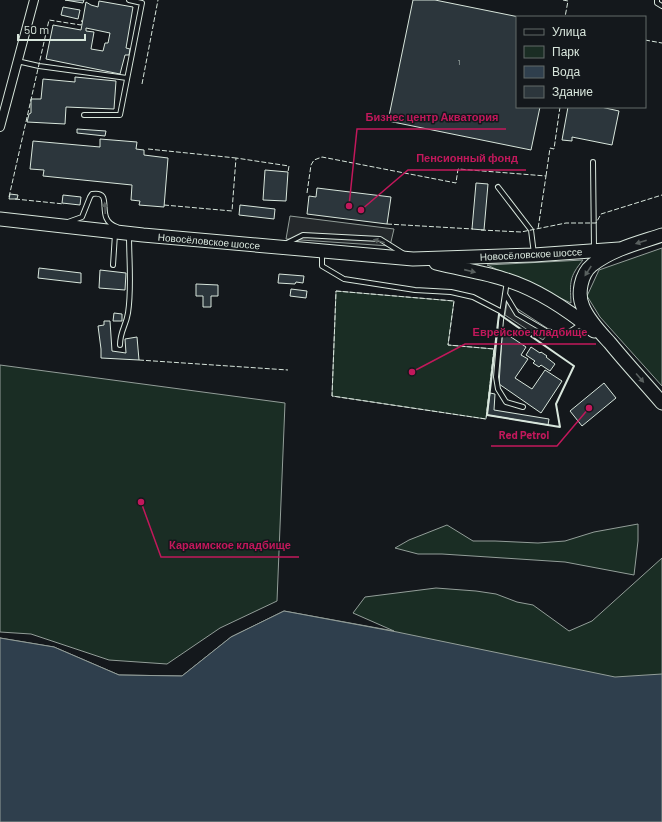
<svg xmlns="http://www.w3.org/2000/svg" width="662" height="822" viewBox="0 0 662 822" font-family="Barlow,sans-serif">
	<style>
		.green { fill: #1a2d24; stroke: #939e99 }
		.parking { fill: #24282b; stroke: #939e99 }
		.water { fill: #2f3f4d; stroke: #939e99 }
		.building { fill: #2c363c; stroke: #d8e6dc; fill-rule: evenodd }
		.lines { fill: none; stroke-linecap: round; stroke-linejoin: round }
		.lane-casing { stroke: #d8e6dc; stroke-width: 6 }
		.street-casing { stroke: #d8e6dc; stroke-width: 10 }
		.primary-casing { stroke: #d8e6dc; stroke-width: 15 }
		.lane { stroke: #14181c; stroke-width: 4 }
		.street { stroke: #14181c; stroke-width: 8 }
		.primary { stroke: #14181c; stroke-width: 13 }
		.fence { stroke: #d8e6dc; stroke-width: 1; stroke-dasharray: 5 2; stroke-linecap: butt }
		.wall { stroke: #d8e6dc; stroke-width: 2 }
		.oneway { fill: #59605f }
		.labels { text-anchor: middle; stroke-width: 3; stroke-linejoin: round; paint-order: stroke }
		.number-label { font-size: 8px; fill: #adbab4 }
		.street-label { font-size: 10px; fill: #d8e6dc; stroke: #14181c }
		.leader { fill: none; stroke: #c2185b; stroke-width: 1.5 }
		.callout-dot { fill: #c2185b; stroke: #14181c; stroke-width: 1.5 }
		.callout-label { font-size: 11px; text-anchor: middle; font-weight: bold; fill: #c2185b; stroke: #14181c; stroke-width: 3; stroke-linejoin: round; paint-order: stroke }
	</style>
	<rect width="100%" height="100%" fill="#14181c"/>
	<path class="green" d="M662,248V386L600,317L587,296L599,270Z
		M583,260C569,277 570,282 571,303L487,265Z
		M336,291L454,301L448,345L494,349L486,419L332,396Z
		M0,365L285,403L277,601L220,628L167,664L109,660L31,634L0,632Z
		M638,524V541L634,575L565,562L442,554H418L395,548L409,540L447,525L473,541H495L538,543L565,541L594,532Z
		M662,558V736L229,732L0,638L54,647L119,675L182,676L231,637L284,611L394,631L353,613L365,597L436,588L476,591L496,594L517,602L533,605L569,631L592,621Z"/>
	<path class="parking" d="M290,216L394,229L390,246L286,239Z
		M507,302L550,330L543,340L505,315Z"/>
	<path class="water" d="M284,611L397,632L615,677L662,674V822H0V638L54,647L119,675L182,676L231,637Z"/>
	<path class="building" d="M65,0H84L83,3Z
		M413,0H435L519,17H517V107H540L531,150L388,121Z
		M99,1L133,7L126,48L130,49L129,55H125L120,74L46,59L53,25L81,30L86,2L91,5L98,7ZM86,28L110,33L108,43H105L103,51L91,49L94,32L86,31Z
		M63,7L80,10L78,19L61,15Z
		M75,77L116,81L114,109L66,107L65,124L27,122L29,114L31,113V99H41L43,79L75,82Z
		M568,107H601L619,111L612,145L572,137V141L562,140Z
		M77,129L106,131L105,136L77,133Z
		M100,139L137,142L136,149L144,150V155L168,158L164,207L139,205L140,201L131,200L132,185L43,176L44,170L30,169L33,141L100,147Z
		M265,170L288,172L286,201L263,200Z
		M476,183L488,184L484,230L472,229Z
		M317,188L391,197L387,224L307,214L309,196L316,197Z
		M10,194L18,195L17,199H9Z
		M63,195L81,197L80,205L62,203Z
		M240,205L275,209L274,219L239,215Z
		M39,268L81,273V283L38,278Z
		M100,270L126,273L125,290L99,288Z
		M279,274L304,276L303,283L296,282L295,284L278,283Z
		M196,284L218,285V296H211V307H203V296H196Z
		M291,289L307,291L306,298L290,296Z
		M114,313L122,314V321H113Z
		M104,321H110L112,351L126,353L125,339L137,337L139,360L101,358V349L98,326L104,325Z
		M505,333L526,347L521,355L528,359L515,378L532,389L545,370L562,381L541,413L499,384L502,337Z
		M531,347L540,353L541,352L547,356L546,357L555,364L550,371L541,365L539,367L533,363L535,361L526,355Z
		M604,383L616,398L582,426L570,411Z
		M490,393L495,394L494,410L549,419L548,425L487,415Z"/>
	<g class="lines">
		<defs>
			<path id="lane" d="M657,0V3L662,6
				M17,61L39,66L127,78
				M84,115H120L142,3L129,0
				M593,162L594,248
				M498,187L531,230L534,254
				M68,222L82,217L90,197L92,194C116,190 93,219 117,227
				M285,244L303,235L380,239L404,254
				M322,254V266L344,279L415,290L451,292L473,297L502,312
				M113,265L115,234
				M507,281L501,320L496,377L498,389L506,402L523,407
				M505,294L517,314L546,331L556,333H568L581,324
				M120,345C120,331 126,326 128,313C132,287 129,261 129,235"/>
			<path id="street" d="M0,127L34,0"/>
			<path id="primary" d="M0,219L143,235L413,259L534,255L619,249
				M662,235C638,243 613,249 592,265C581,274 577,294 583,307C589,321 600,332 610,343C627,364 645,383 662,403
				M436,263C459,269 484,272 507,280C539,290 568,310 594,331"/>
		</defs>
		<use href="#lane" class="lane-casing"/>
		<use href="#street" class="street-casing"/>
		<use href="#primary" class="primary-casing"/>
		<use href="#lane" class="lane"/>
		<use href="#street" class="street"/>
		<use href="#primary" class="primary"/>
		<path class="fence" d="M563,0L568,1L565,17
			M645,40L662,43
			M142,84L158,0
			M148,149L236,158
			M546,176L550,148L554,149L560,107
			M307,193L311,165L314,160L322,157L456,183L458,169L546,176L538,229
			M9,197L49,20L81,25L82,20
			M15,199L64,204
			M164,205L232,211L236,158L289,166L288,172
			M387,224L473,229
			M481,230L521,232L566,223H596L601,214L662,195
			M336,291L454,301L448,345L494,349L486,419L332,396Z
			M139,360L288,370"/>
		<path class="wall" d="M499,314L574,366L556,404L560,427L487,415Z"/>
	</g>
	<defs><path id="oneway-solid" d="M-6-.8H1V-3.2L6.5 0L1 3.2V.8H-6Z"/></defs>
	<g class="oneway">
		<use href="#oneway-solid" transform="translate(105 208) rotate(-93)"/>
		<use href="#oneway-solid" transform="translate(379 241) rotate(-164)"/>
		<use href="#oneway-solid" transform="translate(641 242) rotate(162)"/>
		<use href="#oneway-solid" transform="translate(470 271) rotate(13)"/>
		<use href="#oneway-solid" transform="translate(588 271) rotate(123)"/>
		<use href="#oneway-solid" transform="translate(640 378) rotate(49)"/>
	</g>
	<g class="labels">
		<g class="number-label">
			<text x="459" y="65">1</text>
		</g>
		<g class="street-label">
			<text transform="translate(209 241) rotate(5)" y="4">Новосёловское шоссе</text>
			<text transform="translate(531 254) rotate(-3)" y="4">Новосёловское шоссе</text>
		</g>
	</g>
	<path class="leader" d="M349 206L357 129H506M361 210L408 170H526M412 372L465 344H596M589 408L557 446H491M141 502L161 557H299"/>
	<g class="callout-dot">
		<circle cx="349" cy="206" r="4"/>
		<circle cx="361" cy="210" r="4"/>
		<circle cx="412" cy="372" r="4"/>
		<circle cx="589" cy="408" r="4"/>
		<circle cx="141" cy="502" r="4"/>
	</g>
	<g class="callout-label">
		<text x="432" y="121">Бизнес центр Акватория</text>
		<text x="467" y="162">Пенсионный фонд</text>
		<text x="530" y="336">Еврейское кладбище</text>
		<text x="524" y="439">Red Petrol</text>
		<text x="230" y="549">Караимское кладбище</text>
	</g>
	<rect x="516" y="16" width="130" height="92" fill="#14181c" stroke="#626a69"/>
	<rect x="524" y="29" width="20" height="6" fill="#14181c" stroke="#626a69"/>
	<text x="552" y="36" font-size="12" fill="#d8e6dc">Улица</text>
	<rect x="524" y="46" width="20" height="12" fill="#1a2d24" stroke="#626a69"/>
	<text x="552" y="56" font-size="12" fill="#d8e6dc">Парк</text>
	<rect x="524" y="66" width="20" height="12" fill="#2f3f4d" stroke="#626a69"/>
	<text x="552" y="76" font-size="12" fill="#d8e6dc">Вода</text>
	<rect x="524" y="86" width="20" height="12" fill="#2c363c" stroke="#626a69"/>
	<text x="552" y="96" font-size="12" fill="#d8e6dc">Здание</text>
	<path d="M18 34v6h67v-6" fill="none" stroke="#d8e6dc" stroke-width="2"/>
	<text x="24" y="34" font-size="12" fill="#d8e6dc" stroke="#14181c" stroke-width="3" paint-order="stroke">50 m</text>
</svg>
